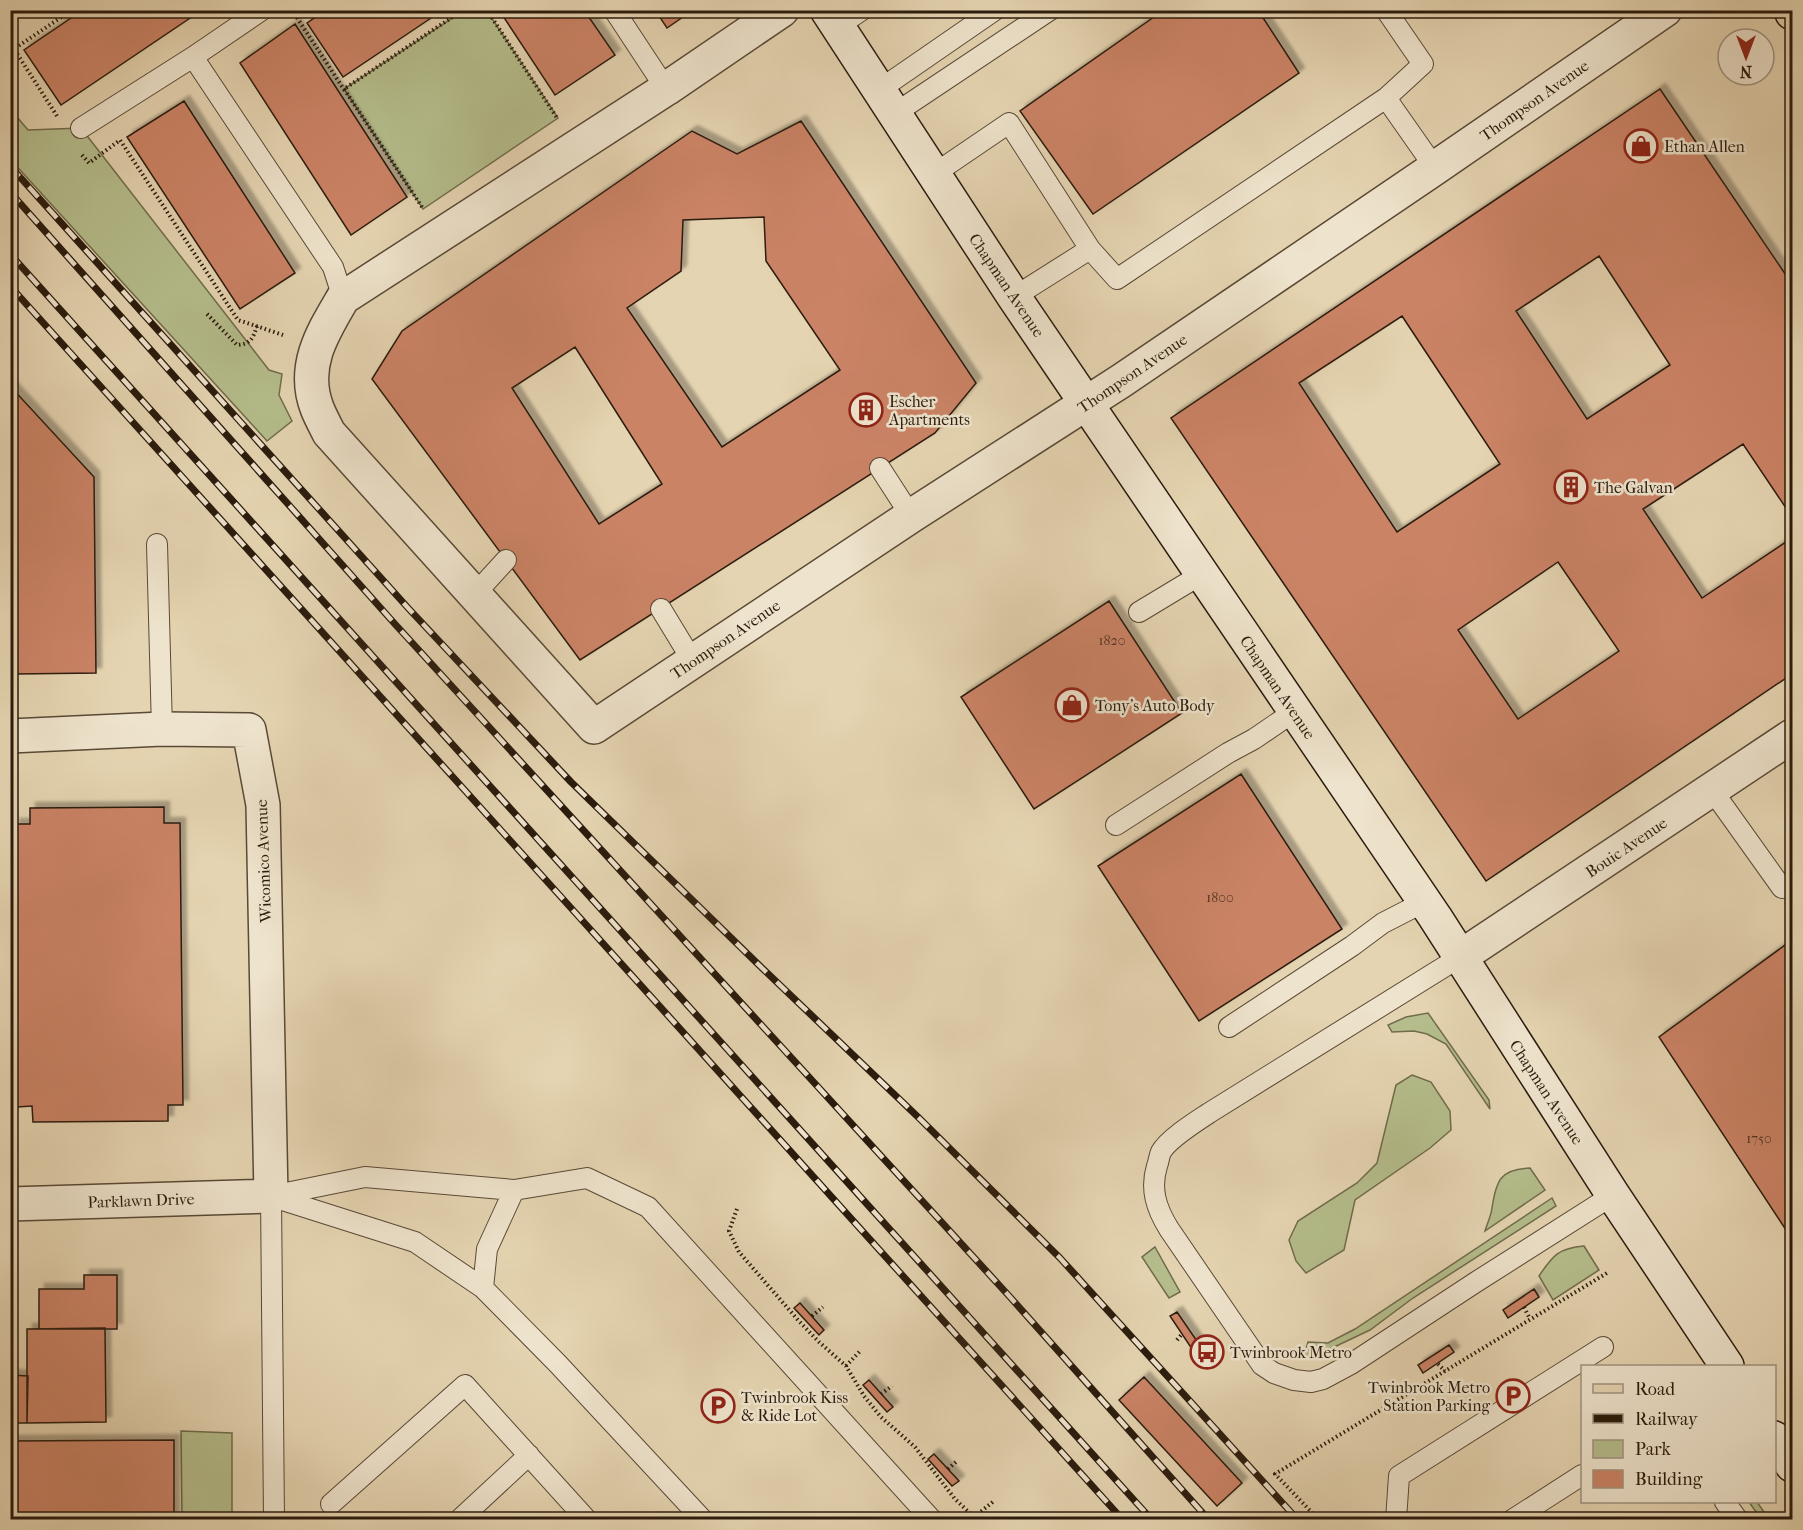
<svg xmlns="http://www.w3.org/2000/svg" width="1803" height="1530" viewBox="0 0 1803 1530" font-family="'IM FELL French Canon',serif">
	<style>
		.green { fill: #b5bd8c; stroke: #706c4c; stroke-width: 1.5 }
		.building { fill: #cb8366; stroke: #2a1b0d; stroke-width: 1.5; fill-rule: evenodd; filter: url(#shadow) }
		.lines { fill: none; stroke-linecap: round; stroke-linejoin: round }
		.lane-casing { stroke: #594936; stroke-width: 22 }
		.street-casing { stroke: #594936; stroke-width: 36 }
		.secondary-casing { stroke: #2a1b0d; stroke-width: 36 }
		.primary-casing { stroke: #2a1b0d; stroke-width: 36 }
		.path { stroke: #2a1b0d; stroke-width: 4; stroke-dasharray: 1.5 3; stroke-linecap: butt }
		.lane { stroke: #eee3cc; stroke-width: 20 }
		.street { stroke: #eee3cc; stroke-width: 33 }
		.secondary { stroke: #eee3cc; stroke-width: 33 }
		.primary { stroke: #e5d4b1; stroke-width: 33 }
		.rail-casing { stroke: #2a1b0d; stroke-width: 7 }
		.rail { stroke: #eee3cc; stroke-width: 4.5; stroke-dasharray: 14; stroke-linecap: butt }
		.labels { text-anchor: middle; stroke-width: 5; stroke-linejoin: round; paint-order: stroke }
		.number-label { font-size: 14px; fill: #523523 }
		.street-label { font-size: 16px; fill: #2a1b0d; stroke: #eee3cc }
		.poi-label { font-size: 16px; fill: #2a1b0d; stroke: #eee3cc; text-anchor: start }
	</style>
	<defs>
		<filter id="shadow"><feDropShadow dx="5.5" dy="-5.5" stdDeviation="1.5" flood-color="#0004"/></filter>
	</defs>
	<rect width="100%" height="100%" fill="#e5d4b1"/>
	<filter id="stains"><feTurbulence type="fractalNoise" baseFrequency=".00333" numOctaves="4"/><feColorMatrix values="0 0 0 0 .2 0 0 0 0 .09 0 0 0 0 .02 0 0 0 .5 -.17"/></filter>
	<radialGradient id="worn" r=".72"><stop offset=".6" stop-color="#630" stop-opacity="0"/><stop offset="1" stop-color="#630" stop-opacity=".3"/></radialGradient>
	<path class="green" d="M463,11H487L558,118L423,209L344,89Z
		M11,110L28,130L81,128L269,370L282,374L279,395L292,421L267,441L11,160Z
		M1428,1013L1489,1100L1490,1109L1446,1044L1427,1034L1414,1031L1392,1032L1388,1025L1406,1017Z
		M1412,1075L1431,1082L1450,1111L1451,1130L1430,1148L1355,1200L1344,1250L1306,1273L1296,1261L1289,1240L1298,1221L1357,1183L1377,1163L1396,1085Z
		M1530,1168L1545,1190L1485,1231C1487,1224 1491,1216 1492,1208C1496,1181 1500,1169 1530,1168Z
		M1552,1198L1556,1206L1413,1298L1370,1330L1311,1358H1303L1308,1342L1328,1343L1355,1329Z
		M1584,1246L1599,1270L1553,1300L1539,1276C1553,1255 1559,1248 1584,1246Z
		M1155,1247L1180,1292L1169,1298L1142,1257Z
		M181,1431L232,1433V1519H182Z
		M1749,1502H1757L1769,1519H1761Z"/>
	<path class="building" d="M83,10H202L61,105L24,50Z
		M326,10H443L343,77L307,23Z
		M499,10H584L615,55L555,95Z
		M655,10H693L667,28Z
		M1164,10H1258L1299,73L1093,214L1020,111Z
		M295,24L407,197L351,235L240,63Z
		M1660,89L1792,284V517L1743,444L1643,509L1702,598L1792,538V674L1486,881L1171,418ZM1599,256L1670,365L1587,419L1516,311ZM1402,316L1500,464L1397,532L1299,383ZM1558,562L1619,651L1518,719L1458,630Z
		M184,101L295,273L240,309L127,137Z
		M801,121L976,383L935,433L580,660L372,379L402,331L692,131L737,154ZM764,217L766,261L840,370L722,447L627,308L681,271L683,220ZM575,347L662,484L599,524L512,388Z
		M10,386L94,477L96,673L16,674L15,594L10,595Z
		M1109,601L1182,713L1034,809L961,697Z
		M1241,774L1342,929L1199,1021L1098,866Z
		M164,807V823H180L183,1105H168V1121L33,1122L32,1106L17,1107L14,824H30V808Z
		M1792,940V1239L1659,1037Z
		M84,1275H117V1329H39V1289H84Z
		M1534,1289L1539,1297L1508,1318L1503,1310Z
		M800,1303L824,1330L819,1335L794,1308Z
		M1177,1312L1199,1344L1192,1349L1170,1316Z
		M105,1328L106,1422L27,1423V1329Z
		M1449,1345L1454,1352L1423,1373L1418,1365Z
		M10,1375L28,1376L27,1423H10Z
		M1144,1377L1242,1483L1217,1506L1119,1400Z
		M869,1380L893,1407L887,1412L863,1385Z
		M174,1440V1520H10V1441Z
		M934,1454L959,1481L952,1486L928,1459Z"/>
	<g class="lines">
		<defs>
			<path id="lane" d="M614,10L666,89
				M837,27L862,10
				M193,57L333,267L343,298
				M879,90L995,10
				M1386,98L1423,64L1386,10
				M894,114L1050,10
				M81,128L193,57L262,10
				M934,174L1009,123L1090,249
				M1014,297L1090,249L1117,279L1386,98L1435,168
				M880,468L911,516
				M157,544L162,729
				M475,594L506,560
				M661,609L692,660
				M1139,612L1202,574
				M1712,790L1782,888
				M1116,825L1228,753L1254,739L1295,711
				M1460,957L1209,1113C1197,1121 1168,1139 1161,1152C1159,1156 1159,1161 1157,1166C1150,1189 1156,1208 1169,1229L1262,1365L1274,1373L1294,1380L1311,1382L1323,1379L1351,1364L1476,1282L1613,1195
				M1229,1027L1352,946L1383,923L1424,902
				M271,1196L365,1177L514,1190L587,1178L648,1207L932,1520
				M271,1196L274,1520
				M273,1197L415,1242L483,1288L558,1364L703,1520
				M483,1288L487,1249L514,1190
				M1725,1502L1738,1520
				M331,1504L465,1385L587,1520
				M459,1520L529,1455
				M1396,1520L1399,1476L1603,1347
				M1512,1520L1582,1475"/>
			<path id="street" d="M782,10L666,89L343,298C323,332 301,366 317,408C320,416 325,425 329,433L594,727L911,516L1121,381L1435,168L1665,10
				M10,736L162,729L249,730L263,805L271,1196L10,1204
				M1460,957L1792,736"/>
			<path id="secondary" d="M827,10L1014,297L1435,917L1613,1195L1727,1366
				M1774,1438L1792,1465"/>
			<path id="primary" d="M1791,10L1792,13"/>
		</defs>
		<use href="#lane" class="lane-casing"/>
		<use href="#street" class="street-casing"/>
		<use href="#secondary" class="secondary-casing"/>
		<use href="#primary" class="primary-casing"/>
		<path class="path" d="M292,10L345,91
			M487,10L557,118
			M57,116L14,49L72,10
			M82,155L89,163L120,140L238,320L283,335
			M422,207L344,89L463,10
			M207,314L237,345C251,344 253,338 257,326
			M737,1209L729,1231L739,1252L798,1320L819,1342L846,1366L864,1396L881,1417L915,1447L955,1499L977,1520
			M1524,1307L1530,1319
			M812,1316L823,1307
			M1177,1340L1182,1334
			M1438,1364L1445,1371
			M846,1366L861,1350
			M881,1394L892,1386
			M948,1469L958,1460
			M974,1517L994,1501
			M1319,1520L1275,1474L1607,1273"/>
		<use href="#lane" class="lane"/>
		<use href="#street" class="street"/>
		<use href="#secondary" class="secondary"/>
		<use href="#primary" class="primary"/>
		<defs>
			<path id="rail" d="M10,166L409,609L571,782L762,968L918,1117L1060,1258L1298,1520
				M10,192L394,623L1010,1297L1209,1520
				M10,254L1152,1520
				M10,286L1123,1520"/>
		</defs>
		<use href="#rail" class="rail-casing"/>
		<use href="#rail" class="rail"/>
	</g>
	<defs>
		<symbol id="shop-ring" viewBox="-11 -11 22 22"><circle r="9.5" fill="#eee3cc" stroke="#8f2418" stroke-width="1.5"/><path d="M-5-2.5h2.3a2.7 3.5 0 0 1 5.4 0H5L5.5 6h-11ZM-1.5-2.5h3a1.5 2.3 0 0 0-3 0Z" fill="#8f2418"/></symbol>
		<symbol id="building-ring" viewBox="-11 -11 22 22"><circle r="9.5" fill="#eee3cc" stroke="#8f2418" stroke-width="1.5"/><path d="M-4-6H4V6H1V3H-1V6H-4ZM-2.5-4.3h1.7v1.8h-1.7ZM.8-4.3h1.7v1.8H.8ZM-2.5-1h1.7V.8h-1.7ZM.8-1h1.7V.8H.8Z" fill="#8f2418"/></symbol>
		<symbol id="bus-ring" viewBox="-11 -11 22 22"><circle r="9.5" fill="#eee3cc" stroke="#8f2418" stroke-width="1.5"/><path d="M-5-6H5V4H4V6H2V4H-2V6H-4V4H-5ZM-3.5-4V0h7V-4ZM-3.5 1.2v1.5H-2V1.2ZM2 1.2v1.5H3.5V1.2Z" fill="#8f2418"/></symbol>
		<symbol id="parking-ring" viewBox="-11 -11 22 22"><circle r="9.5" fill="#eee3cc" stroke="#8f2418" stroke-width="1.5"/><path d="M-3.5-5.5H1a3.5 3.5 0 0 1 0 7H-1V5.5H-3.5ZM-1-3.4V-.6H.8a1.4 1.4 0 0 0 0-2.8Z" fill="#8f2418"/></symbol>
	</defs>
	<g fill-rule="evenodd">
		<use href="#shop-ring" x="1622" y="127" width="38" height="38"/>
		<use href="#building-ring" x="847" y="391" width="38" height="38"/>
		<use href="#building-ring" x="1552" y="468" width="38" height="38"/>
		<use href="#shop-ring" x="1053" y="686" width="38" height="38"/>
		<use href="#bus-ring" x="1188" y="1333" width="38" height="38"/>
		<use href="#parking-ring" x="1494" y="1377" width="38" height="38"/>
		<use href="#parking-ring" x="699" y="1387" width="38" height="38"/>
	</g>
	<g class="labels">
		<g class="number-label">
			<text x="1112" y="645">1820</text>
			<text x="1220" y="902">1800</text>
			<text x="1759" y="1143">1750</text>
		</g>
		<g class="street-label">
			<text transform="translate(1534 100) rotate(-35)" y="6">Thompson Avenue</text>
			<text transform="translate(1007 285) rotate(56)" y="6">Chapman Avenue</text>
			<text transform="translate(1132 373) rotate(-34)" y="6">Thompson Avenue</text>
			<text transform="translate(725 639) rotate(-34)" y="6">Thompson Avenue</text>
			<text transform="translate(1278 687) rotate(56)" y="6">Chapman Avenue</text>
			<text transform="translate(1626 847) rotate(-34)" y="6">Bouic Avenue</text>
			<text transform="translate(263 861) rotate(-92)" y="6">Wicomico Avenue</text>
			<text transform="translate(1547 1092) rotate(57)" y="6">Chapman Avenue</text>
			<text transform="translate(141 1200) rotate(-2)" y="6">Parklawn Drive</text>
		</g>
		<g class="poi-label">
			<text x="1664" y="152">Ethan Allen</text>
			<text x="889" y="407">Escher<tspan x="889" dy="18">Apartments</tspan></text>
			<text x="1594" y="493">The Galvan</text>
			<text x="1095" y="711">Tony's Auto Body</text>
			<text x="1230" y="1358">Twinbrook Metro</text>
			<text x="1490" y="1393" text-anchor="end">Twinbrook Metro<tspan x="1490" dy="18">Station Parking</tspan></text>
			<text x="741" y="1403">Twinbrook Kiss<tspan x="741" dy="18">&amp; Ride Lot</tspan></text>
		</g>
	</g>
	<rect width="1803" height="1530" fill="none" stroke="#e5d4b1" stroke-width="36"/>
	<rect x="12" y="12" width="1779" height="1506" fill="none" stroke="#2a1b0d" stroke-width="3"/>
	<rect x="18" y="18" width="1767" height="1494" fill="none" stroke="#2a1b0d" stroke-width="1.5"/>
	<rect x="1581" y="1365" width="195" height="138" fill="#eee3cc" stroke="#a09380" stroke-width="1.5"/>
	<rect x="1593" y="1384" width="30" height="9" fill="#e5d4b1" stroke="#a09380" stroke-width="1.5"/>
	<text x="1635" y="1395" font-size="18" fill="#2a1b0d">Road</text>
	<rect x="1593" y="1414" width="30" height="9" fill="#2a1b0d" stroke="#a09380" stroke-width="1.5"/>
	<text x="1635" y="1425" font-size="18" fill="#2a1b0d">Railway</text>
	<rect x="1593" y="1440" width="30" height="18" fill="#b5bd8c" stroke="#a09380" stroke-width="1.5"/>
	<text x="1635" y="1455" font-size="18" fill="#2a1b0d">Park</text>
	<rect x="1593" y="1470" width="30" height="18" fill="#cb8366" stroke="#a09380" stroke-width="1.5"/>
	<text x="1635" y="1485" font-size="18" fill="#2a1b0d">Building</text>
	<g transform="translate(1746 57) rotate(180)"><circle r="28" fill="#eee3cc" stroke="#a09380" stroke-width="1.5"/>
	<path d="M0-4.5L10 22L0 15L-10 22Z" fill="#8f2418"/>
	<text y="-9" font-size="16" font-weight="bold" text-anchor="middle" fill="#2a1b0d">N</text>
	</g>
	<rect width="100%" height="100%" filter="url(#stains)"/>
	<rect width="100%" height="100%" fill="url(#worn)"/>
</svg>
